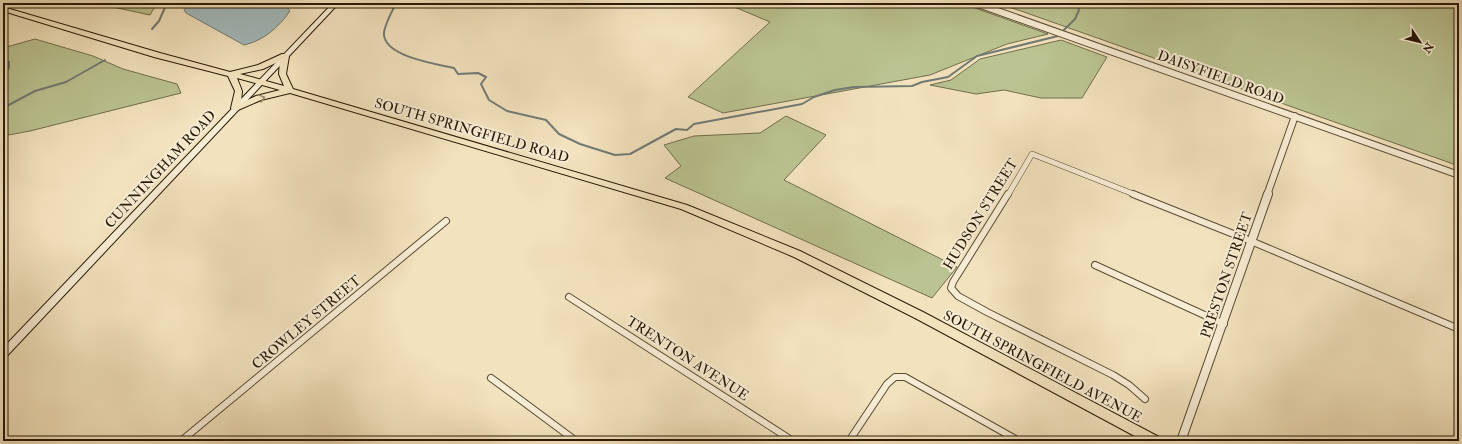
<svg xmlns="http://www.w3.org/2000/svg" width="1462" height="444" viewBox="0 0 1462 444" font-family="'IM FELL Double Pica',serif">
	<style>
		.green { fill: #bac391; stroke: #716e4c }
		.water { fill: #a2babd; stroke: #717a74 }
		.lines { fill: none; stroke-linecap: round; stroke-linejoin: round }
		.stream { stroke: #717a74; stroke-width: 2 }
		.minor-far1-casing { stroke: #5a4c34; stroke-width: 6 }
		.minor-casing { stroke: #5a4c34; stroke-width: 8 }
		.tertiary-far1-casing { stroke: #5a4c34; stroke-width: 8 }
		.tertiary-casing { stroke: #5a4c34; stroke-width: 10 }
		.secondary-casing { stroke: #281a07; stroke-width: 2 }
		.primary-casing { stroke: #281a07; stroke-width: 2 }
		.minor-far1 { stroke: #f7ecd4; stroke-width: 5 }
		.minor { stroke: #f7ecd4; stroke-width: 6 }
		.tertiary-far1 { stroke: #f7ecd4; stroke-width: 6 }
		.tertiary { stroke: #f7ecd4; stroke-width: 8 }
		.secondary { fill: #f7ecd4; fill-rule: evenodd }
		.primary { fill: #f2e2bd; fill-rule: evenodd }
		.oneway { stroke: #97886b }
		.labels { text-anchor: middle; stroke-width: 4; stroke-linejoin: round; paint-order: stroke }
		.street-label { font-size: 14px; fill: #281a07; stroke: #f7ecd4 }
	</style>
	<rect width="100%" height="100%" fill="#f2e2bd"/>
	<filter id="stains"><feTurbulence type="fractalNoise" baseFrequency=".005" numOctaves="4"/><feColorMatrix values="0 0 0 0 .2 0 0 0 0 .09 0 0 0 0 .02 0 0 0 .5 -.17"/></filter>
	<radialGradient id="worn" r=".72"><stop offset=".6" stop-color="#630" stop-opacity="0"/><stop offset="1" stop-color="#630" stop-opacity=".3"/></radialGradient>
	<path class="green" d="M94,3H157L150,15Z
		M725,3H961L1048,34L1007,44L930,75L723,113L688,97L770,22Z
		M996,3H1459V166L1021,11Z
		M35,39L93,56L123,69L177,84L181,93L30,131L3,136V48Z
		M1061,40L1107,57L1082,98H1041L1004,90L976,94L930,85L951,80L980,59Z
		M786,116L826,135L784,180L957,267L932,298L665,178L681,166L664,145L694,136L760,133Z"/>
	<path class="water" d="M193,3H284L290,11C279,27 263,41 244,45L186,13L184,10L187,6Z"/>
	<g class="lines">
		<path class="stream" d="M396,3C393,10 383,27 384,35C386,57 437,64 454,68L458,74L478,73L486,77L481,84L489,100L507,111L546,120L559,134L580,144L615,155L630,154L676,129L687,130L694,124L802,104L814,97L835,90L854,87L912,86L922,82L948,77L977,56L1058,36L1075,19L1079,10L1077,3
			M152,29L159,21L167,3
			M3,59L9,62V68L3,76
			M3,108L35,91L66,82L105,60"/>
		<defs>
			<path id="minor-far1" d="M1008,195L1032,154L1136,195"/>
			<path id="minor" d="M1008,194L953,282L951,288L958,296L987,312L1113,375L1129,385L1145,399
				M1133,194L1251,241L1459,329
				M1095,265L1224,324
				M569,297L793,441
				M491,378L576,441
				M181,441L446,221
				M849,441L887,384L895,377H905L1019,441"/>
			<path id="tertiary-far1" d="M975,3L1459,175
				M1267,195L1295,116"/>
			<path id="tertiary" d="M1181,441L1268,194"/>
			<path id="secondary" d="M333,3H339L6,357L3,358V348Z"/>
			<path id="primary" d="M3,7L160,53L230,72L258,65L282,54H288L289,56L286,74L293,89L687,205L800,251L923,312L1159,437L1161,441H1144L915,318L794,257L681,209L290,93L261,100L238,110H232L231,108L235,91L228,76L154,57L3,11ZM280,61L279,74L284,86L240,74L263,69ZM237,78L280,90L256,96L241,103L242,91Z"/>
		</defs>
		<use href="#minor-far1" class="minor-far1-casing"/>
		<use href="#minor" class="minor-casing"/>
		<use href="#tertiary-far1" class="tertiary-far1-casing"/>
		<use href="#tertiary" class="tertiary-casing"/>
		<use href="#secondary" class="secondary-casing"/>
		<use href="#primary" class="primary-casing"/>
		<use href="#minor-far1" class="minor-far1"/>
		<use href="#minor" class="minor"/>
		<use href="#tertiary-far1" class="tertiary-far1"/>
		<use href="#tertiary" class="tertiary"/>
		<use href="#secondary" class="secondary"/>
		<use href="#primary" class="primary"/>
	</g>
	<defs><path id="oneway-chevron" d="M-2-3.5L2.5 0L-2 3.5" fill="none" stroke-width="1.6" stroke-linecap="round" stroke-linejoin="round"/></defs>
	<use class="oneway" href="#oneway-chevron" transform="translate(262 98) rotate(-15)"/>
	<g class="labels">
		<g class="street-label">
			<text transform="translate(1221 77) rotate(20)" y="5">DAISYFIELD ROAD</text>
			<text transform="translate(472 130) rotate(16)" y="5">SOUTH SPRINGFIELD ROAD</text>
			<text transform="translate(160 169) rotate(-47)" y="5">CUNNINGHAM ROAD</text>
			<text transform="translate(980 214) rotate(-58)" y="5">HUDSON STREET</text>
			<text transform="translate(1226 275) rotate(-71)" y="5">PRESTON STREET</text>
			<text transform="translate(306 322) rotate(-40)" y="5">CROWLEY STREET</text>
			<text transform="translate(688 358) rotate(33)" y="5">TRENTON AVENUE</text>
			<text transform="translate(1043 366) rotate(28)" y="5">SOUTH SPRINGFIELD AVENUE</text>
		</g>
	</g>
	<rect width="1462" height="444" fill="none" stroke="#f2e2bd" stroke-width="16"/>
	<rect x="4" y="4" width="1454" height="436" fill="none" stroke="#281a07" stroke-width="2"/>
	<rect x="8" y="8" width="1446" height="428" fill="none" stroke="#281a07"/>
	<g transform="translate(1420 42) rotate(125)" stroke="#f7ecd4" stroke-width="3" paint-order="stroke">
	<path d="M0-3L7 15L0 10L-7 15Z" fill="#281a07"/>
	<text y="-6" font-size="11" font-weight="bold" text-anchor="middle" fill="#281a07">N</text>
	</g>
	<rect width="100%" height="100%" filter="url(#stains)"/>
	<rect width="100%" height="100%" fill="url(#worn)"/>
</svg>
